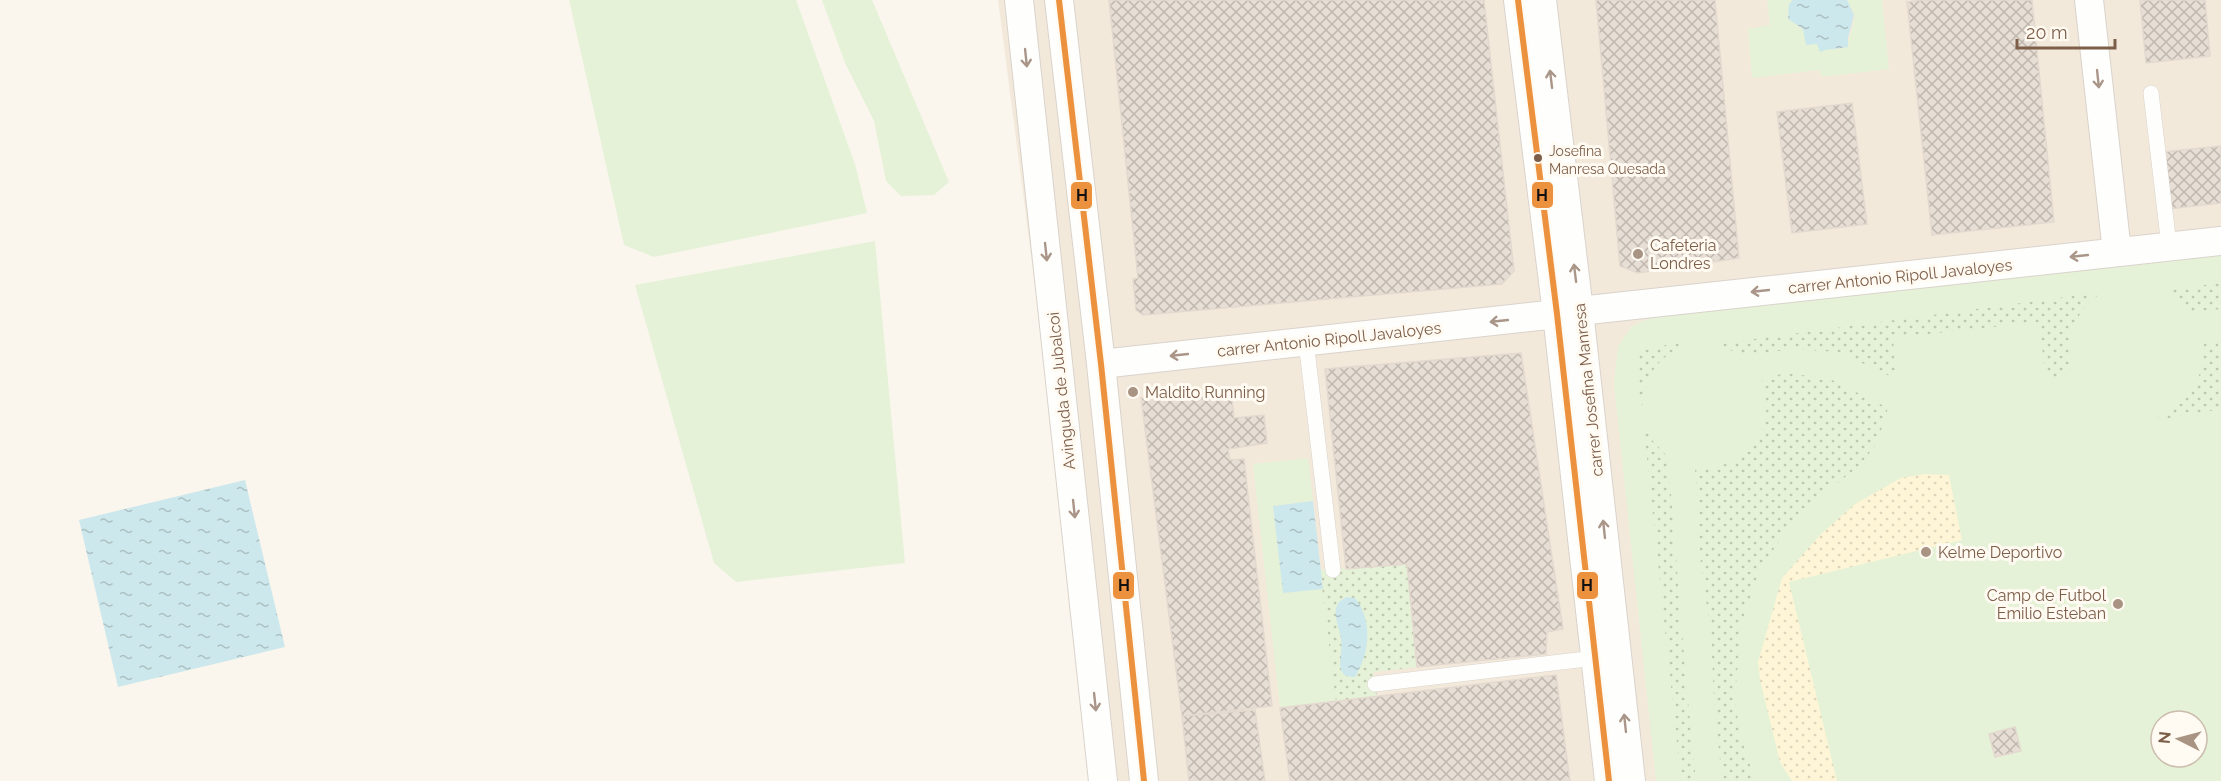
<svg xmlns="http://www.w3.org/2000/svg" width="2221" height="781" viewBox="0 0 2221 781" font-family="Raleway,sans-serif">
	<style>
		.residential { fill: #f3e9db; fill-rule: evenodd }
		.green { fill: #e5f2d7; fill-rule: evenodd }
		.sand { fill: url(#sand-dots) }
		.garden { fill: url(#garden-dots) }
		.water { fill: url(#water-ripples) }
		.building { fill: url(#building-cross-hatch); stroke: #e4d9cf; stroke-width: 1.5 }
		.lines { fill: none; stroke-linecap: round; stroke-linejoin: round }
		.lane-casing { stroke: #dad3cc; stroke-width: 16 }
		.street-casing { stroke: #dad3cc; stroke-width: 30 }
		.lane { stroke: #fefefc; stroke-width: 15 }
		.street { stroke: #fefefc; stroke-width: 28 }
		.bus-1-casing { stroke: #fffaf2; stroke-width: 10 }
		.bus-1 { stroke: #ec923f; stroke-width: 6 }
		.oneway { stroke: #aa9688 }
		.bus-dot { fill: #7d5e49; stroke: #fffaf2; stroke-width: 2 }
		.poi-dot { fill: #a99383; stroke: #fffaf2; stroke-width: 2 }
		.labels { text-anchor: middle; stroke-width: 6; stroke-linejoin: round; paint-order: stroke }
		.bus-label { font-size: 14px; fill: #7d5e49; stroke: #fffaf2; text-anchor: start }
		.poi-label { font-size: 16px; fill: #7d5e49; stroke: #fffaf2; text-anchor: start }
		.street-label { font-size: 16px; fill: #7d5e49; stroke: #fffaf2 }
		.line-badge { stroke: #fffaf2; stroke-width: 2 }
		.pale-badge-label { font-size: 16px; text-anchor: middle; font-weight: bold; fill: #111 }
	</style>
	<defs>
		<pattern id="sand-dots" width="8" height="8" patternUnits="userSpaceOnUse" patternTransform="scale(1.5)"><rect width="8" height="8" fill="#fdf5d6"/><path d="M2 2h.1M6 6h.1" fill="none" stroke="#ddd4b9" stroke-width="1.8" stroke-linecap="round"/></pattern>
		<pattern id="garden-dots" width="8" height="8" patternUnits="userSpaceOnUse" patternTransform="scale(1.5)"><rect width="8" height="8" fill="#e5f2d7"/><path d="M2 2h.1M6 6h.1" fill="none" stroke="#bfc7b0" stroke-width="1.8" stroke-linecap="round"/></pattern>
		<pattern id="water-ripples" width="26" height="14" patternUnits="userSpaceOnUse" patternTransform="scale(1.5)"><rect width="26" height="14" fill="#cde8ec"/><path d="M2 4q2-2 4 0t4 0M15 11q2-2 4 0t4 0" fill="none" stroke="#acbfc1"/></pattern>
		<pattern id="building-cross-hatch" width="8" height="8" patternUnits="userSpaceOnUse" patternTransform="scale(1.5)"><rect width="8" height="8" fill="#e7ded5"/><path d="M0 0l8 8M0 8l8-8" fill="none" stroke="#c0b7af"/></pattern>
	</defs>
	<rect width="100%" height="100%" fill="#faf6ee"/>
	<path class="residential" d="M998,0H2221V781H1099ZM2161,721H2197V757H2161Z"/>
	<path class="green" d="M569,0H796L855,164L867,213L654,257L624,245Z
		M822,0H872L949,182L934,195L901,196L886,181L874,121L845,63Z
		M1767,0H1793L1789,4L1796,25C1817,36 1819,54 1848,47C1848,37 1855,23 1854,15C1853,10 1849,5 1847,0H1882L1889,69L1822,77L1819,70L1752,78L1748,29L1770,25Z
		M875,241L905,563L736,582L714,563L635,285Z
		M2221,253V781H1656L1614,384L1618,346L1631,327L1654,316ZM2161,721H2197V757H2161Z
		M1308,458L1313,501L1273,506L1320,570L1346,569L1417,667L1373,672L1377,696L1280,708L1253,464Z"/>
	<path class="sand" d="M1924,474L1949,475L1962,540L1789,582L1837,781H1792L1780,762L1760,680L1758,662L1782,578L1820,535L1855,504L1901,478Z"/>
	<path class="garden" d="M2221,283V309L2192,312L2181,299L2165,290Z
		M2102,292C2073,314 2064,337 2072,372L2051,379L2045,371L2039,322L1893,338L1896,379L1839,352L1792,349L1744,356L1716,344Z
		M2204,342L2218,343L2221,376V409L2153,421C2186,399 2205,385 2204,342Z
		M1680,343L1686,346C1660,353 1641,380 1643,407L1638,398L1637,359L1646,348Z
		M1784,373L1828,378L1888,408L1877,443L1859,466L1797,515L1759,571L1741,625L1735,696L1739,731L1755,781H1722L1714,699L1711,634L1701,566L1695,468C1749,470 1778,432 1762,380Z
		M1643,420L1651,439L1668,457L1686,681L1696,781H1681Z
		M1407,564L1417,667L1373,672L1377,696L1336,702L1320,570Z"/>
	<path class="water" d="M1793,0H1847L1854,15L1848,38V47C1838,49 1830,48 1820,52L1817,44L1806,45L1803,29L1788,19L1789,4Z
		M245,480L285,647L118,687L79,520Z
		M1313,501L1323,589L1283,593L1273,506Z
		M1347,597L1355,598C1373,620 1370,653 1355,677C1331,678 1344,653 1341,639C1339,624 1327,605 1347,597Z"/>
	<path class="building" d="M1109,0H1484L1514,271L1502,284L1143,315L1136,310L1133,279L1138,278Z
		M1596,0H1715L1739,258L1638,273L1620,266Z
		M1923,0H2032L2054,222L1932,235L1907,2Z
		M2140,0H2205L2210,56L2146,63Z
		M1852,103L1867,224L1792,233L1777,112Z
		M2221,146V203L2169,209L2163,152Z
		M1521,353L1563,629L1547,632L1546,654L1417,667L1407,564L1346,569L1325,369Z
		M1231,388L1234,418L1264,415L1267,443L1228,449L1230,460L1244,459L1272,706L1182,716L1141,398Z
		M1556,675L1570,781H1290L1280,708Z
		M1255,710L1265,781H1189L1182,716Z
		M2015,727L2021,751L1995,757L1989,734Z"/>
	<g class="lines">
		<defs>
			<path id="lane" d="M2151,93L2169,246
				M1306,341L1333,570
				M1375,684L1595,658"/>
			<path id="street" d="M1019,0L1103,781
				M1059,0L1101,364L1144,781
				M1518,0L1557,314L1609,781
				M1542,0L1579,311L1631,781
				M2089,0L2117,252
				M1579,311L2221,241
				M1101,364L1557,314"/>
		</defs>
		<use href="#lane" class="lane-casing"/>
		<use href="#street" class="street-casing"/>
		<use href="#lane" class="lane"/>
		<use href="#street" class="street"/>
		<defs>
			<path id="bus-1" d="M1059,0L1101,364L1144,781
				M1518,0L1557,314L1609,781"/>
		</defs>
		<use href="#bus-1" class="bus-1-casing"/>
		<use href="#bus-1" class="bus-1"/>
	</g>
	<defs><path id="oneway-shaft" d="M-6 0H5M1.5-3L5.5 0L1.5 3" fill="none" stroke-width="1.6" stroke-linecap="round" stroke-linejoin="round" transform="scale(1.5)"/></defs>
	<g class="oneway">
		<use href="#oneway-shaft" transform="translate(1026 58) rotate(84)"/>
		<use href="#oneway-shaft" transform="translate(1551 79) rotate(-97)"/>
		<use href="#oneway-shaft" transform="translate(2098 79) rotate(84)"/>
		<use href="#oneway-shaft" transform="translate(1046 252) rotate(84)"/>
		<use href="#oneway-shaft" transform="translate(2079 256) rotate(174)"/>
		<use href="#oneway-shaft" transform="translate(1575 273) rotate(-97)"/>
		<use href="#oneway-shaft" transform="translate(1760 291) rotate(174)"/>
		<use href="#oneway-shaft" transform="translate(1499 321) rotate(174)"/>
		<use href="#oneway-shaft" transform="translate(1179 355) rotate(174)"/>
		<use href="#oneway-shaft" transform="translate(1074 509) rotate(84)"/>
		<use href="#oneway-shaft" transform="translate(1604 529) rotate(-96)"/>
		<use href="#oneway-shaft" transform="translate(1095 702) rotate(84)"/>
		<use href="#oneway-shaft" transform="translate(1625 723) rotate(-96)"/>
	</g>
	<circle class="bus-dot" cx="1538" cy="158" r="5"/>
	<g class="poi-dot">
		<circle cx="1638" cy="254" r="6"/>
		<circle cx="1133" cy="392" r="6"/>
		<circle cx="1926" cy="552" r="6"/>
		<circle cx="2118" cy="604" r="6"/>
	</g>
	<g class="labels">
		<g class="bus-label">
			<text x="1549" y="156">Josefina<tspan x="1549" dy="18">Manresa Quesada</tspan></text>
		</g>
		<g class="poi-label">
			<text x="1650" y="251">Cafeteria<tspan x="1650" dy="18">Londres</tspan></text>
			<text x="1145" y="398">Maldito Running</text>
			<text x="1938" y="558">Kelme Deportivo</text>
			<text x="2106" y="601" text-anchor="end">Camp de Futbol<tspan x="2106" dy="18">Emilio Esteban</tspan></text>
		</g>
		<g class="street-label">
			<text transform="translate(1900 276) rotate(-6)" y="6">carrer Antonio Ripoll Javaloyes</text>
			<text transform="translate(1329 339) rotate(-6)" y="6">carrer Antonio Ripoll Javaloyes</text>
			<text transform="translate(1588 390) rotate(-96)" y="6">carrer Josefina Manresa</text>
			<text transform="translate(1061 391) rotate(-96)" y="6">Avinguda de Jubalcoi</text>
		</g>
	</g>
	<g class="line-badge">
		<rect x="1531" y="181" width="23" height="28" rx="6" fill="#ec923f"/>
		<rect x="1070" y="181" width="23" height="29" rx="6" fill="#ec923f"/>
		<rect x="1112" y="571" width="23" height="29" rx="6" fill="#ec923f"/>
		<rect x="1576" y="571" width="23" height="29" rx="6" fill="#ec923f"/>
	</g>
	<g class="pale-badge-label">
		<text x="1542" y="201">H</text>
		<text x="1082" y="201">H</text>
		<text x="1124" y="591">H</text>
		<text x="1587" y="591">H</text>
	</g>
	<g transform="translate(2179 739) rotate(276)"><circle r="28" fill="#fffaf2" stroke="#cbbcae" stroke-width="1.5"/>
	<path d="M0-4.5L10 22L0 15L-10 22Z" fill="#a99383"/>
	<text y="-9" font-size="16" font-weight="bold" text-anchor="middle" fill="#7d5e49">N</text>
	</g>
	<path d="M2017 39v9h98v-9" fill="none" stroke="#7d5e49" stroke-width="3"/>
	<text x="2026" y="39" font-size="18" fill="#7d5e49" stroke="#fffaf2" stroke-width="4.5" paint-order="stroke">20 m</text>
</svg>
